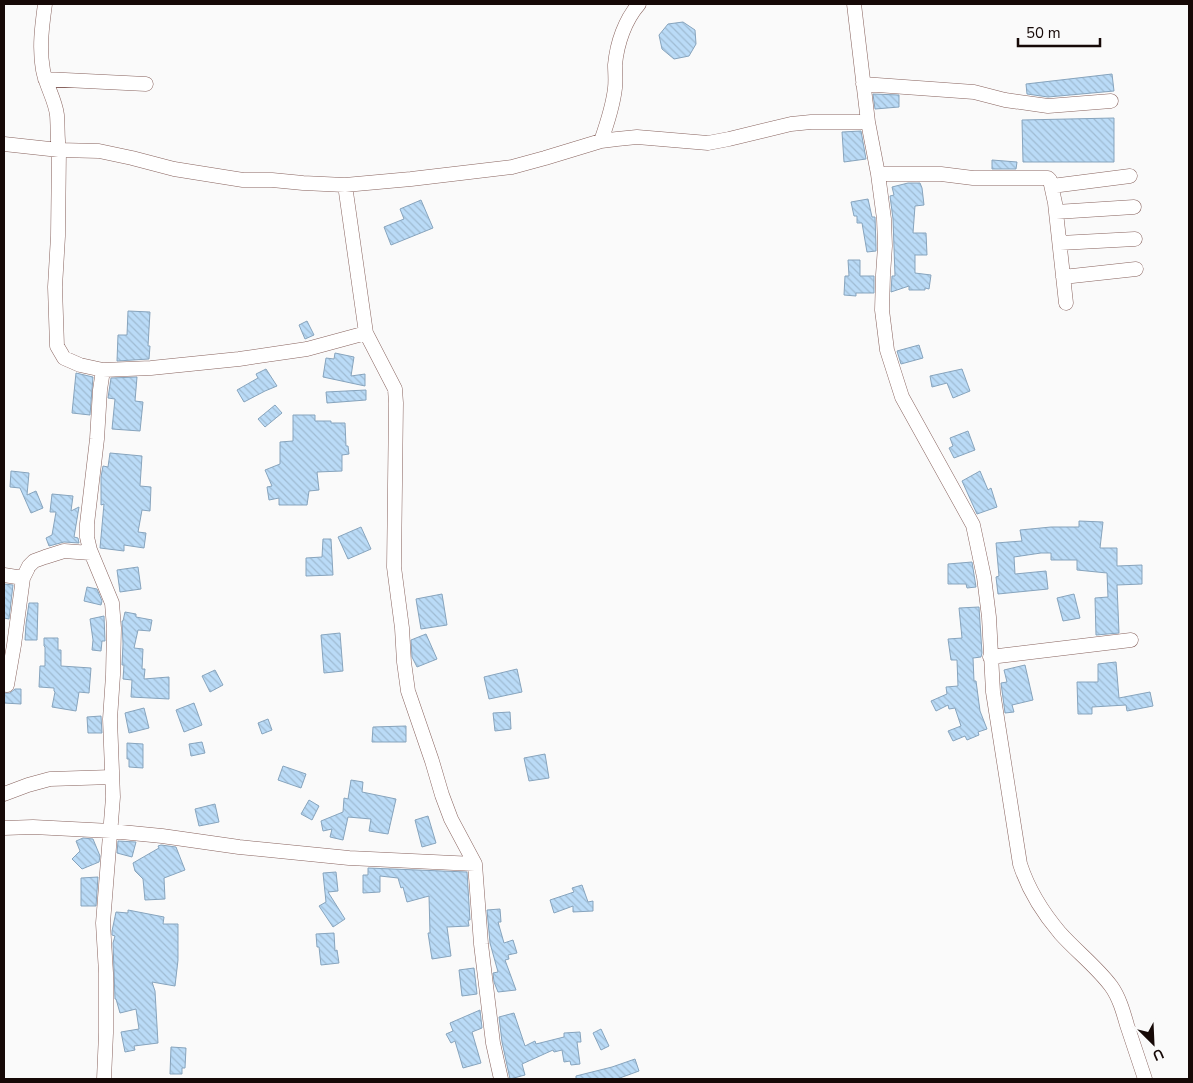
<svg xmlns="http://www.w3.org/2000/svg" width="1193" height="1083" viewBox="0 0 1193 1083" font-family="'Nunito Sans',sans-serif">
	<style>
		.building { fill: url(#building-back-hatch); stroke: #87a4bd }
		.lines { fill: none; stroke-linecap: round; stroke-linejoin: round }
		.minor-casing { stroke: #88635e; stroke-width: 15 }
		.minor { stroke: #fff; stroke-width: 14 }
	</style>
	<defs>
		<pattern id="building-back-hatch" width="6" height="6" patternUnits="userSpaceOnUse" patternTransform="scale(1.25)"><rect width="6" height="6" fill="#badbf7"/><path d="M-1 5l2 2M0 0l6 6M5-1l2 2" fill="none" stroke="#9fbbd2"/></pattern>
	</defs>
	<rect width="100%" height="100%" fill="#fafafa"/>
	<path class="building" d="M683,22L695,30L696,44L689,56L674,59L662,49L659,35L668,24Z
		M1112,74L1114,91L1048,97L1027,94L1026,84Z
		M873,94L899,95V107L875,109Z
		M1114,118V162H1023L1022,120Z
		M861,131L866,159L844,162L842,132Z
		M992,160L1017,162L1016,169H992Z
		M908,183H920L922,188L924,205L915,206L913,233H926L927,255H915V273L931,275L929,289L925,288V290H909V286L891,292L892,276H895L893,219L890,196L894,195L892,187Z
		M868,199L872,217H875L876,246V251L867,252L862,223H857V216H854L851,202Z
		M421,200L433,228L391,245L384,227L404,219L400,209Z
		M848,260H860V276H874V293H856V296L844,295L845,276H849Z
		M128,311L150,312L148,346H150L149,359L117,361L118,335H127Z
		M307,321L314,335L305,339L299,325Z
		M919,345L923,358L901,364L897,351Z
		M335,353L354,357L351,376L365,374V386L323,377L326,358L334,359Z
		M266,369L277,386L265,391L244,402L237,390L258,378L256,374Z
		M962,369L970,391L953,398L947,383L932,387L930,376Z
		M76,373L93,377L90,415L72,413Z
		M137,377L135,401L143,402L140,431L112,429L115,399L108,398L111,378Z
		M366,390V400L327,403L326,392Z
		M275,405L282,413L265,427L258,419Z
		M293,415H315V421H331V423H345L346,446H348L349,454L342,455V471L317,472L319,490L309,491L307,505H279V498L269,500L267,487L272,486L265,470L280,464V442L293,441Z
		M968,431L975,450L954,458L949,448L953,446L950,438Z
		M110,453L142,456L140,486L151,487L150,511L142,510L138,532L146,533L144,548L124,545V551L100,548L104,504L101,505V477L103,466L108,467Z
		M11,471L29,473L27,495L36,491L43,508L31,513L20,488L10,487Z
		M980,471L988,490L991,488L997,507L977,514L962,481Z
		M52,494L73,496L71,511L79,507L74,537L78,538L79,543L64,542L49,546L46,538L52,535L56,512H50Z
		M1079,521L1103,522L1100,548H1117V566L1142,565V584L1117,585L1119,633L1096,635L1095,598L1108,597L1107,573L1077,570V560H1051V553H1041L1014,557L1015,574L1046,571L1048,589L998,594L996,577L999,576L996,543L1022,541L1020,530L1051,527H1079Z
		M361,527L371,549L348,559L338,537Z
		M323,539H331L333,575L306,576V558L322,557Z
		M972,562L976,587L967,588L966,584H948V564Z
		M138,567L141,589L120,592L117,570Z
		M4,584L13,585L9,619L4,618Z
		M87,587L97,589L102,601L101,605L84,601Z
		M442,594L447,625L421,629L416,599Z
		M1074,594L1080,618L1063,621L1057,598Z
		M29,603H38L37,640H25L26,624Z
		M979,607L982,653L981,657L973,658L974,681H976L980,711L987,729L978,732L979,735L967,740L965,736L953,741L948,731L961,726L955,708L949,709L948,705L936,711L931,701L947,694L946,687L958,686L957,660H951L948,639L962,638L959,608Z
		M125,612L136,614V617L152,620L150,631L138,630L134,648L143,649L142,669H145L144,679L169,677V699L131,697L132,680L123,679L124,665H122L123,644L122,621H123Z
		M104,616L105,641H102L101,651L92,650L93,640L90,619Z
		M340,633L343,671L324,673L321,635Z
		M426,634L437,659L417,667L412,657L411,640Z
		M44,638H58V650H61V666L91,668L89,693L79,692L76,711L52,707L55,692L54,691V688L39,687L40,666H45V647L44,646Z
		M1116,662L1119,698L1150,692L1153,706L1127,711L1126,705L1092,707V714H1078L1077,682H1098V664Z
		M1025,665L1033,700L1012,705L1014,712L1005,713L1001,683L1007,682L1004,670Z
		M517,669L522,692L489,699L484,677Z
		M215,670L223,685L210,692L202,676Z
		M15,689H21V704L4,703V693H10Z
		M194,703L202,725L184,732L176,710Z
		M144,708L149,728L129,733L125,713Z
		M510,712L511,729L495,731L493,713Z
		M101,716L102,733H88L87,717Z
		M268,719L272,730L262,734L258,723Z
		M406,726V742H372L373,727Z
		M202,742L205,753L191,756L189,744Z
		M127,743L143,744V768L129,767V759H127Z
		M545,754L549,778L529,781L524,758Z
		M283,766L306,774L301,788L278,780Z
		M351,780L363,782L362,792L396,799L388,834L369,831L371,819L348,817L343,840L330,837L332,829L323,831L321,821L343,812L344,798L348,799Z
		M309,800L319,806L312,820L301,814Z
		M215,804L219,822L199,826L195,809Z
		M428,816L436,843L422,847L415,820Z
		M83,838L93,839L100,856L99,862L82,869L72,859L80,851L76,841Z
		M118,841L136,842L132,857L117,853Z
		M161,845L176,847L185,870L164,878L165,899L145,900L143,879L135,871L133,863L159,848L158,846Z
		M368,868L467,872L470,920H468L469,926L447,927L451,956L432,959L428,933H430L429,896L407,902L403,887L401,888L398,878L380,876V892L363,893V875H368Z
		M336,872L338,891L328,892L345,919L333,927L319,906L326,902L323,873Z
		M98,877L96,906H81V878Z
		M582,885L588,902L593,901V911L573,912V906L554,913L550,900L574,892L572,888Z
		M500,909L501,922H498L504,943L513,940L517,953L508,955L509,959L505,960L516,990L498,992L494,982L493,973L498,972L490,943L487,910Z
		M128,910L164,917L163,924H178V960L175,986L152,982L155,991L158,1043L134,1046L135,1050L125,1052L121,1032L139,1029L136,1009L120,1013L116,999H115L113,943L115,936L112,935V931L116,912L128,913Z
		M334,933L335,951L337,950L339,963L321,965L319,947H317L316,934Z
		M474,968L477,994L462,996L459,970Z
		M480,1010L482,1028L472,1032L481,1063L463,1068L455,1041L451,1043L446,1034L453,1031L450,1023Z
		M514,1013L525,1046L535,1041L536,1044L564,1037V1033L580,1032L581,1042H577L580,1064L571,1065L570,1061L564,1062L562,1050L554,1052L553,1050L522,1064L525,1075L510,1079L502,1042L499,1017Z
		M601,1029L609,1046L601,1050L593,1033Z
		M171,1047L186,1048L185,1068H182V1074H170Z
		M635,1059L639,1071L617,1079H576V1076L612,1067Z"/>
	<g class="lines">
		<defs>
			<path id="minor" d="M45,4C42,26 39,48 43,70C46,86 55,99 57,115C58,127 57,138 59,150L58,236L55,287L57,346L64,358L80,365L103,370L100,390L97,439L87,524V537L90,550L112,603L114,628L113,675L110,719L113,797L103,923L106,973V1033L104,1079
				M854,4L868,122L878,174L884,219L885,246L883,275L882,310L887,350L902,397L973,525L984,577L989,617L993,692L1020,864C1028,889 1043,913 1060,933C1076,951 1096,966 1111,986C1119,997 1123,1011 1127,1025C1133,1043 1139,1061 1145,1079
				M45,79L146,84
				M863,84L974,92L1005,100L1048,106L1111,101
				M601,141C607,124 613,106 615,88C616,80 615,72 615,65C617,43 625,20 639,4
				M4,144L59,150L99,151L132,158L174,169L243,180H272L303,183L345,185L411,179L512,167L545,158L601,141L617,139L637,137L708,143L729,139L791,124L811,122H868
				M878,174H941L973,178H1048L1050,180L1055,203L1066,303
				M345,185L366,333L395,389L396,403L394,567L402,628L404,662L408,691L432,761L442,795L451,819L475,864L481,944L493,1043L501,1079
				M1052,186L1130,176
				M1056,212L1134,207
				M1060,243L1135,239
				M1063,277L1136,269
				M103,370L151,368L239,359L307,349L366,333
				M4,575L23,578L14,645L7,685
				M23,578L29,566L34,561L45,557L64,551L91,553
				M990,657L1131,640
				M4,794L28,785L50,779L112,777
				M4,828L33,827L111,831L162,836L239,847L349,858L475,864"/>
		</defs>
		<use href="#minor" class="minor-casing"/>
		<use href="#minor" class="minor"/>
	</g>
	<rect width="1193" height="1083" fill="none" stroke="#160907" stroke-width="10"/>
	<g transform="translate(1153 1043) rotate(156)" stroke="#fafafa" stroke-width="4" paint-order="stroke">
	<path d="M0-4L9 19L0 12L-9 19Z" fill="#160907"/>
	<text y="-8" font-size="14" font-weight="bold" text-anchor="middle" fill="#160907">U</text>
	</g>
	<path d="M1018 38v8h82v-8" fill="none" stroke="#160907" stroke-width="2.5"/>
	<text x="1026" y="38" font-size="15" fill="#160907" stroke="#fafafa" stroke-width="4" paint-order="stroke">50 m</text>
</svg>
